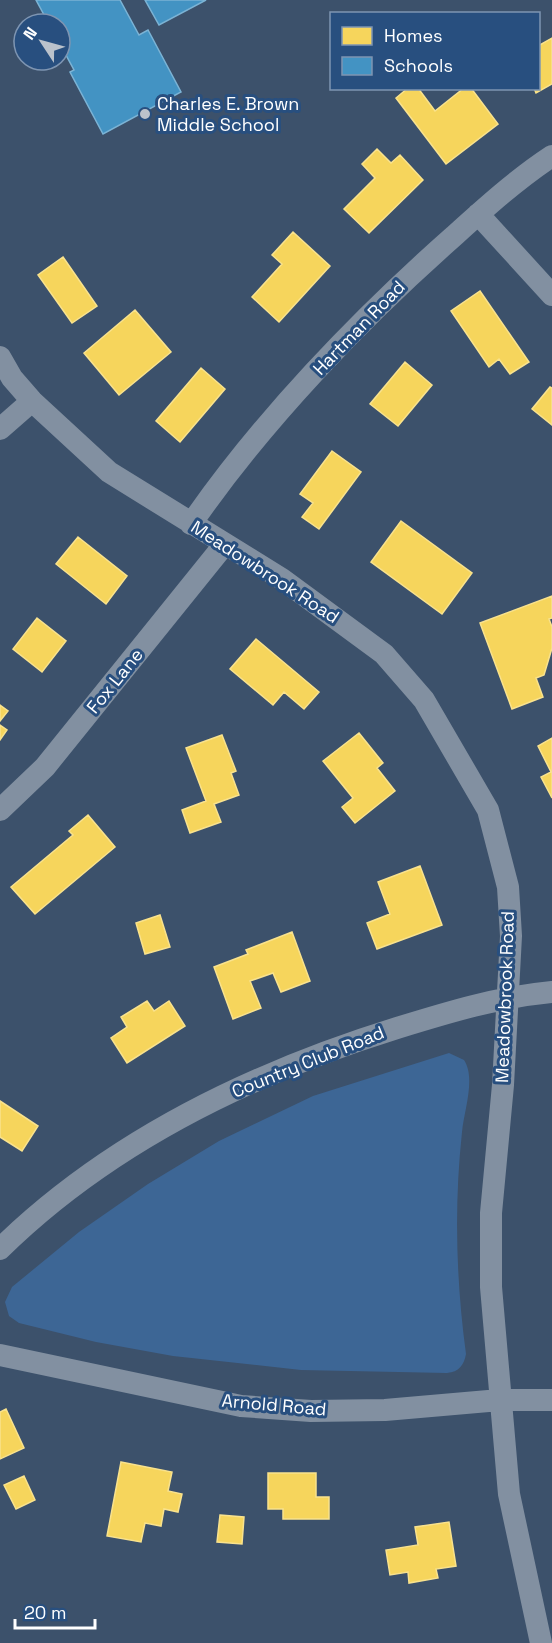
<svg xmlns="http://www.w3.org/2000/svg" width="552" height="1643" viewBox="0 0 552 1643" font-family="'Space Grotesk',sans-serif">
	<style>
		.green { fill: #3d6695 }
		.homes { fill: #f6d55c; stroke: #f9e28d; stroke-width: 1.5 }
		.schools { fill: #4393c3; stroke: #7bb3d5; stroke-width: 1.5 }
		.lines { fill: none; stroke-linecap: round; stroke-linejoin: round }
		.street { stroke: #8290a1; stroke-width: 22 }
		.poi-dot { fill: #bbc2cb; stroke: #284f7f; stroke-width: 2 }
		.labels { text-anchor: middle; stroke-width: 6; stroke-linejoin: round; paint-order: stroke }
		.poi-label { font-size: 18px; fill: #fff; stroke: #284f7f; text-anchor: start }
		.street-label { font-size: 18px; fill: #fff; stroke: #284f7f }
	</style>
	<rect width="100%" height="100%" fill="#3c516b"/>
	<path class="green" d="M449,1053L464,1060C476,1078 464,1111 462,1132C454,1206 456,1280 466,1354C464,1365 459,1372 447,1373L301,1370L173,1356L96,1342L19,1323L9,1316L5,1302L12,1287L79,1232L148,1184L219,1141L313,1096Z"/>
	<path class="homes" d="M552,38V84L536,93L534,88H538V46Z
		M408,88H418L435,111L464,88H471L498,124L446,164L396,98Z
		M377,149L391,163L400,155L423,180L369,233L344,209L375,178L362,164Z
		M293,232L330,266L279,322L252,297L282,264L272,255Z
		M63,257L97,306L72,323L38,275Z
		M480,291L529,362L510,374L499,359L489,367L451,311Z
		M135,310L171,352L119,395L84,353Z
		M405,362L432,385L398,426L370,404Z
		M201,368L225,389L180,442L156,421Z
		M550,387L552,388V425L532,409Z
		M332,451L361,472L319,529L302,517L313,503L300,494Z
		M401,521L472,573L442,614L371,562Z
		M78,537L127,576L106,604L56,564Z
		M552,596V618L549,619L552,627V648L544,675L536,678L543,697L512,709L480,623Z
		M37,618L66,641L42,672L13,649Z
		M256,639L319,692L304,709L284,692L273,705L230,669Z
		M0,705L8,711L0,721Z
		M0,725L7,730L0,740Z
		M359,733L383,763L377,768L395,791L355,823L342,807L353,798L323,761Z
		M222,735L236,771L231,773L239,795L214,804L221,822L190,833L182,810L206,801L186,748Z
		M552,738V798L541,777L551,772L538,746Z
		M88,815L115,847L35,914L11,887L73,835L69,831Z
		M420,866L442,925L377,949L367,923L390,914L378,882Z
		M160,915L170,947L145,954L136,923Z
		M292,932L310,981L281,992L273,973L250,981L261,1008L233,1019L214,967L248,954L246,950Z
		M147,1001L154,1011L169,1001L185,1026L127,1063L111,1038L127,1027L121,1017Z
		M0,1101L38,1126L22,1151L0,1137Z
		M6,1409L24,1448L0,1459V1412Z
		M121,1462L172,1472L168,1491L182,1494L178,1512L164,1509L161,1526L145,1523L141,1542L107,1536Z
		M268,1473H316V1497H329V1519H283V1509H268Z
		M24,1476L35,1500L16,1509L4,1485Z
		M220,1515L244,1517L242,1544L217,1542Z
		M449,1522L456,1566L436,1569L438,1578L409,1583L408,1572L390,1575L386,1550L418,1545L415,1527Z"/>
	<path class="schools" d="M36,0H120L139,35L148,30L181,92L103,134L70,72L74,70L60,44V24H49Z
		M145,0H206L159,25Z"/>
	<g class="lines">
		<path class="street" d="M478,214L552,295
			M0,357L12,378L32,401L109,472L282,579L384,654L424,700L488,810L508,887L511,936L503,1085L491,1213V1287L509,1494L541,1643
			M0,429L32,401
			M191,524C262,421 360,319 454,236C485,208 517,179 552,156
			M0,810L45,767L224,545
			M0,1249C109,1142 252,1073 397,1028C449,1012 498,997 552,992
			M0,1355L241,1406L311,1411L385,1410L500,1400H552"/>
	</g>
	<circle class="poi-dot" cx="145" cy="114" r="6"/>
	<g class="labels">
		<g class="poi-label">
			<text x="157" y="110">Charles E. Brown<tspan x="157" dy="21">Middle School</tspan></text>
		</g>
		<g class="street-label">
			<text transform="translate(359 328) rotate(-46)" y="6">Hartman Road</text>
			<text transform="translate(265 572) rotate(33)" y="6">Meadowbrook Road</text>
			<text transform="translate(115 681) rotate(-51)" y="6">Fox Lane</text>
			<text transform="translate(505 997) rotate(-88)" y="6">Meadowbrook Road</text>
			<text transform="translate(308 1062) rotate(-22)" y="6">Country Club Road</text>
			<text transform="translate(274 1405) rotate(5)" y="6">Arnold Road</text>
		</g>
	</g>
	<rect x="330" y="12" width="210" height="78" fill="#284f7f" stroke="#7e95b2" stroke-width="1.5"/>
	<rect x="342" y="27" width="30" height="18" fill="#f6d55c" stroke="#7e95b2" stroke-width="1.5"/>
	<text x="384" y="42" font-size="18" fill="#ffffff">Homes</text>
	<rect x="342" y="57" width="30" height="18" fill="#4393c3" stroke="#7e95b2" stroke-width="1.5"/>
	<text x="384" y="72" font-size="18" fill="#ffffff">Schools</text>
	<g transform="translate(42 42) rotate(306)"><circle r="28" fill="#284f7f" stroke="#7e95b2" stroke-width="1.5"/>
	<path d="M0-4.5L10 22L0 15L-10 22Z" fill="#bbc2cb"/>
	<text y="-9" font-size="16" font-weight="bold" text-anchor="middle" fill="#ffffff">N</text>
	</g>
	<path d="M15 1619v9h80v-9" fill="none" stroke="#ffffff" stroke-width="3"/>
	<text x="24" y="1619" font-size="18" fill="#ffffff" stroke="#284f7f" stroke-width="4.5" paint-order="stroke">20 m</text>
</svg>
